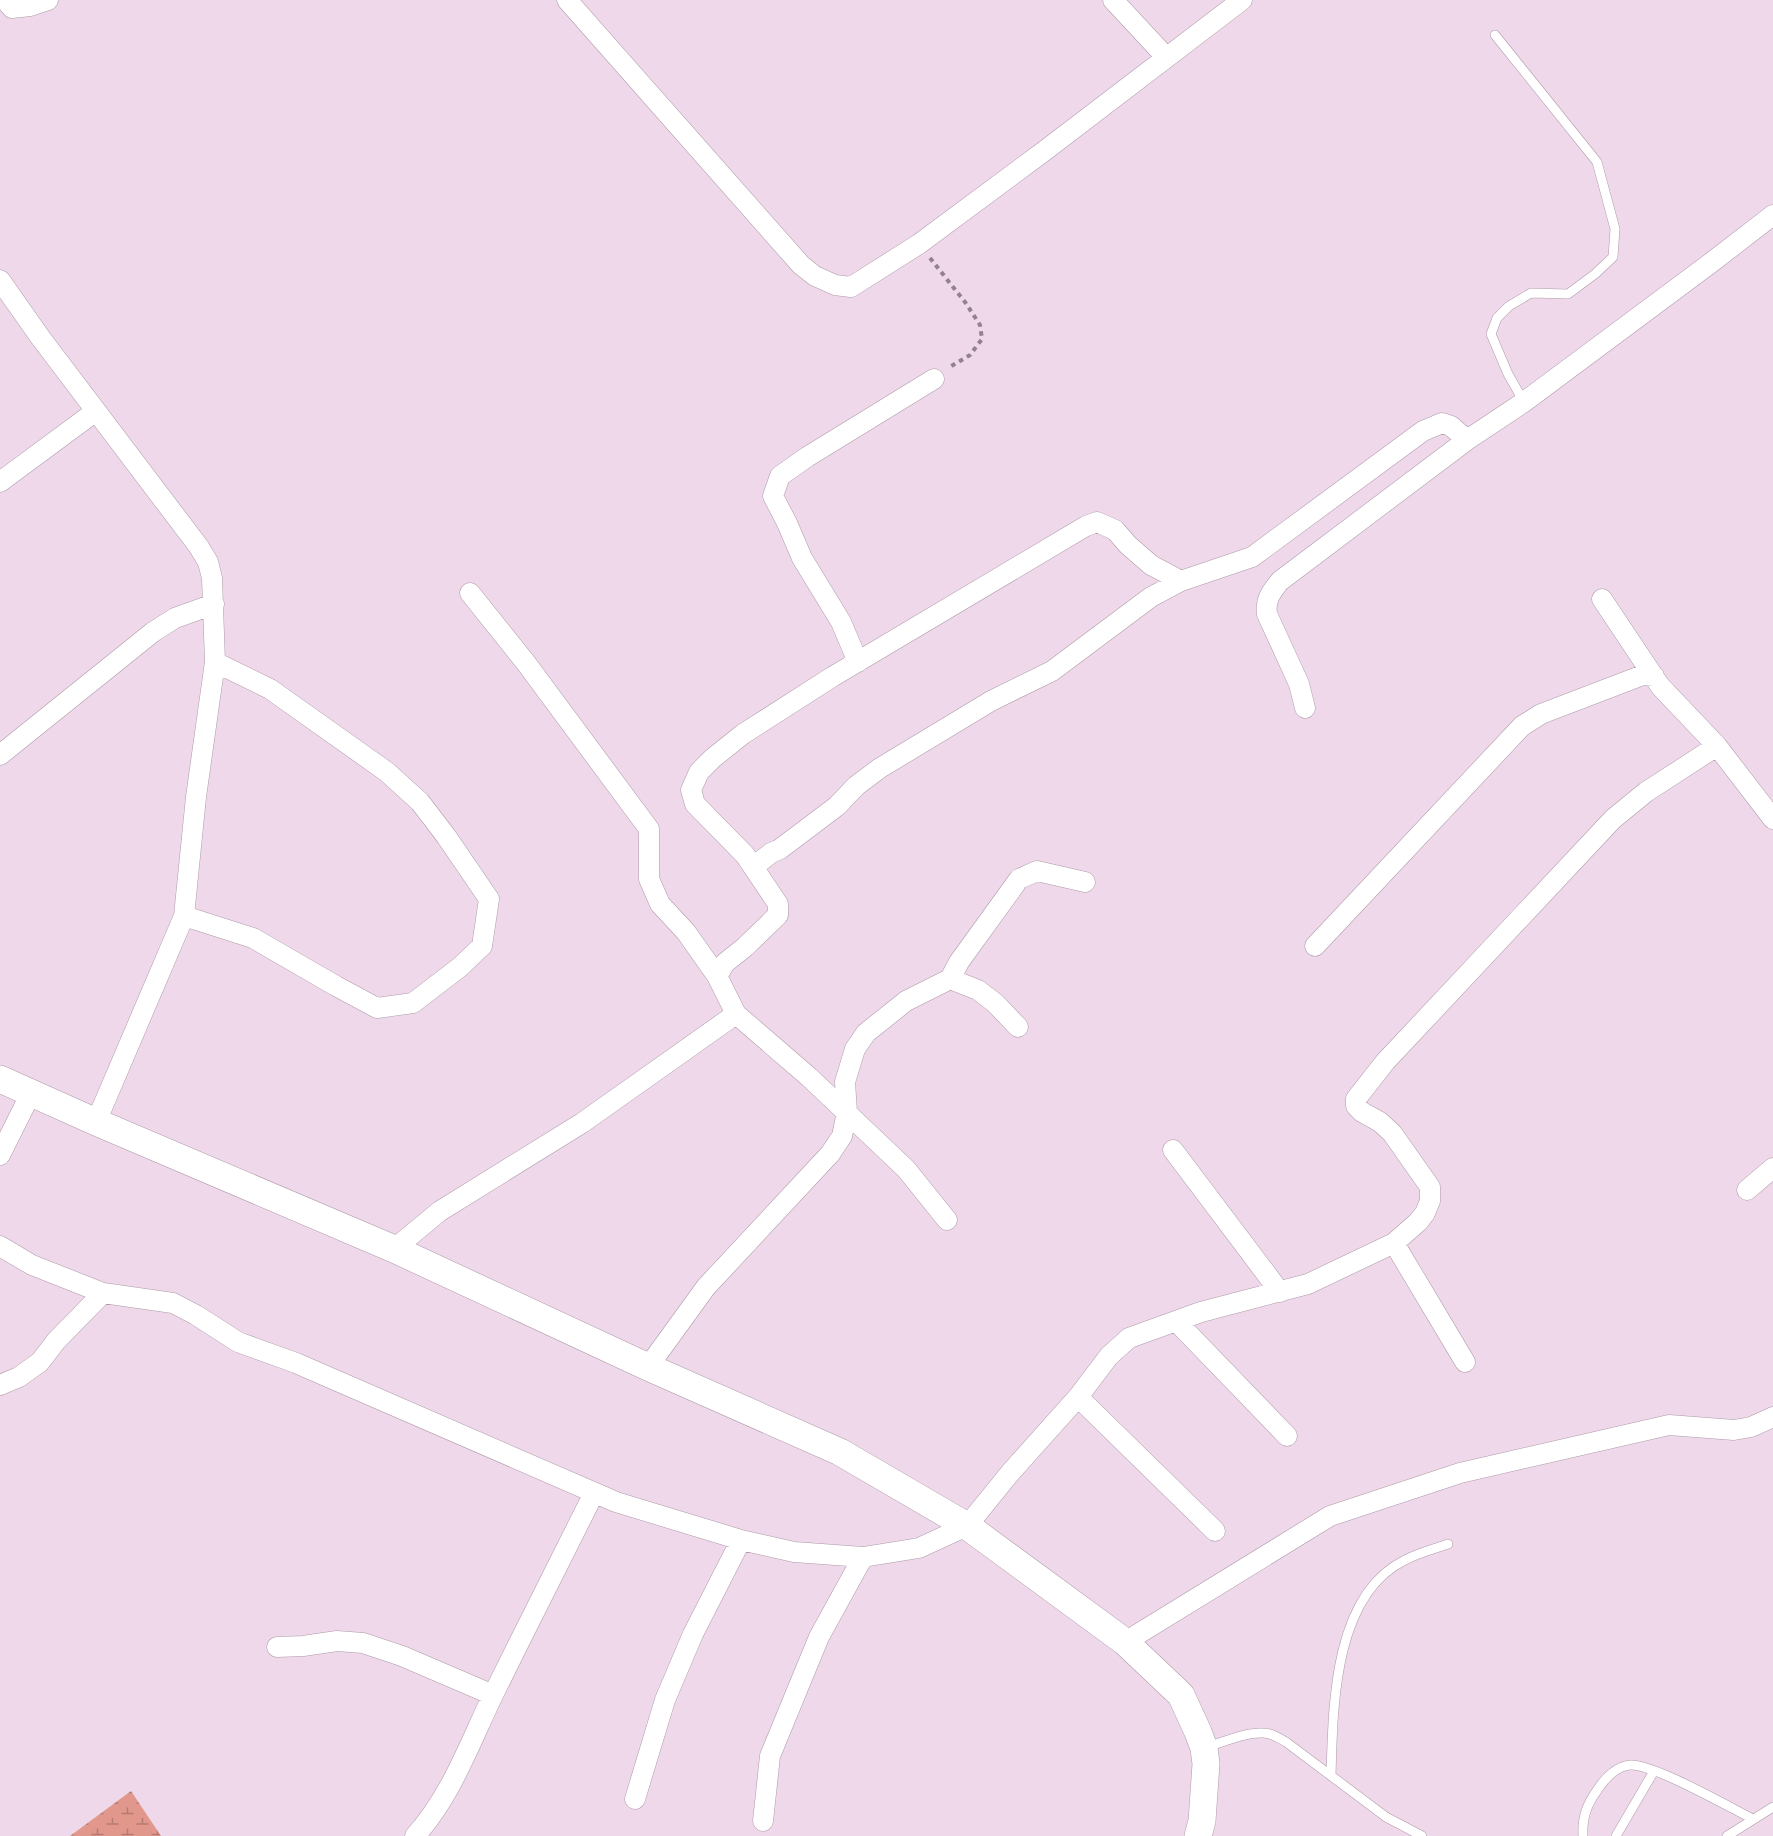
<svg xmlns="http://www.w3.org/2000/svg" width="1773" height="1836" viewBox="0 0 1773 1836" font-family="'Times New Roman',serif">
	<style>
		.wetland { fill: url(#wetland-marsh) }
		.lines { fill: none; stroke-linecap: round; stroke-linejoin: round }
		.lane-casing { stroke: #ae9aa9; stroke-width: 10 }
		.street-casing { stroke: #ae9aa9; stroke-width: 21 }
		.secondary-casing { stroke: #ae9aa9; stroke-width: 28 }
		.path { stroke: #91828e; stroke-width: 4; stroke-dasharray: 4.5 4.5; stroke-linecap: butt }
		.lane { stroke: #fff; stroke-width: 9 }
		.street { stroke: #fff; stroke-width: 20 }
		.secondary { stroke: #fff; stroke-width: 27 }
	</style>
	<defs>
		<pattern id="wetland-marsh" width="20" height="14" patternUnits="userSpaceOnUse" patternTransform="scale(1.5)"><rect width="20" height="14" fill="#e1978c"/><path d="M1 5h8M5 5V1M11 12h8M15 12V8" fill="none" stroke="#b67a72"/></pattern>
	</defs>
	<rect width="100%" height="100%" fill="#eed8e9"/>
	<path class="wetland" d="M131,1791L161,1836H70Z"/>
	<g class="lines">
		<defs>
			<path id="lane" d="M1495,35L1597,162L1615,229L1613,257L1595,274L1568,294L1531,293L1509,306L1497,318L1491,334L1508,374L1524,402
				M1207,1747C1224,1742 1245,1732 1263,1733C1272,1733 1279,1738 1286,1742L1386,1817L1422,1836
				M1331,1776C1333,1708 1333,1595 1405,1560C1418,1553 1434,1549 1448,1544
				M1583,1836C1582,1817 1587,1804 1598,1789C1605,1778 1617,1766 1630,1765C1652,1763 1729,1807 1753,1819
				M1616,1836L1654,1771
				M1727,1836L1773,1807"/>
			<path id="street" d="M5,0L12,8L30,6L48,0
				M567,0L801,265L815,276L835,285L851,287L919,244L1043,152L1242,0
				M1113,0L1166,57
				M0,280L40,337L199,547L208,562L212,578L215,662L196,797L184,916L96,1122
				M0,482L96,411
				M470,593L526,663L649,829V879L660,904L686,932L717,976
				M1602,599L1660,686L1717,746L1773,819
				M858,662L841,622L802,558L787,523L773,496L780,476L807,457L934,379
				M1305,708L1299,684L1267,614C1265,600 1271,592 1280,581L1467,440L1524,402L1712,262L1773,215
				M0,755L153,632L175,618L214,604
				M753,867L771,853L780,849L837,806L856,786L880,768L991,701L1052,671L1151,597L1181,581L1252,557L1423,431L1442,423L1451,426L1467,440
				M184,916L253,938L336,986L377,1008L413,1003L460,967L482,946L489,899L446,836L420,802L387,772L270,689L215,662
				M1315,946L1522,726L1541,714L1643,675L1654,676
				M950,979L959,962L1019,879L1037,871L1085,882
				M1173,1150L1280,1292
				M0,1155L31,1093
				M1747,1190L1773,1168
				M947,1220L906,1169L809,1077L736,1014L717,976L725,963L745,947L778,915V904L745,855L695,804L691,790L699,772L713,758L743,734L832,677L1086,526L1097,522L1115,530L1128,545L1151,565L1181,581
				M1394,1243L1465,1362
				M0,1246L32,1265L103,1293L173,1303L196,1315L238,1342L296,1363L616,1502L741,1540L794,1552L863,1557L919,1548L967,1526L1010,1473L1078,1397L1109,1356L1129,1338L1201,1312L1308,1284L1394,1243L1418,1222L1425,1213L1430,1201V1187L1392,1133L1380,1122L1362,1112L1356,1106V1099L1385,1062L1613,819L1646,792L1717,746
				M394,1249L440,1211L582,1123L736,1014
				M1176,1321L1287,1436
				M648,1367L706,1287L830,1154L842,1136L847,1112L845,1082L855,1049L866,1033L906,1001L950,979L978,990L995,1003L1018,1027
				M0,1385L19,1377L40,1362L56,1341L103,1293
				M1078,1397L1215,1531
				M1125,1642L1330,1516L1460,1473L1669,1425L1734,1430L1751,1427L1773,1417
				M277,1647L303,1646L337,1641L363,1643L402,1656L493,1695
				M635,1799L665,1700L693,1634L741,1540
				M763,1821L770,1756L819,1637L863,1557
				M415,1836C452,1795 470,1742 494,1693C527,1626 561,1559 594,1493"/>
			<path id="secondary" d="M0,1079L96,1122L394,1249L648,1367L840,1452L967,1526L1125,1642L1181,1695L1198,1732L1204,1748L1206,1764L1202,1821L1198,1836"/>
		</defs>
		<use href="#lane" class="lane-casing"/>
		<use href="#street" class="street-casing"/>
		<use href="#secondary" class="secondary-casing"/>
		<path class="path" d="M930,258L965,302L980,325L982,339L970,355L948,368"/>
		<use href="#lane" class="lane"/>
		<use href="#street" class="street"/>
		<use href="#secondary" class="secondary"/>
	</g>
</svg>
